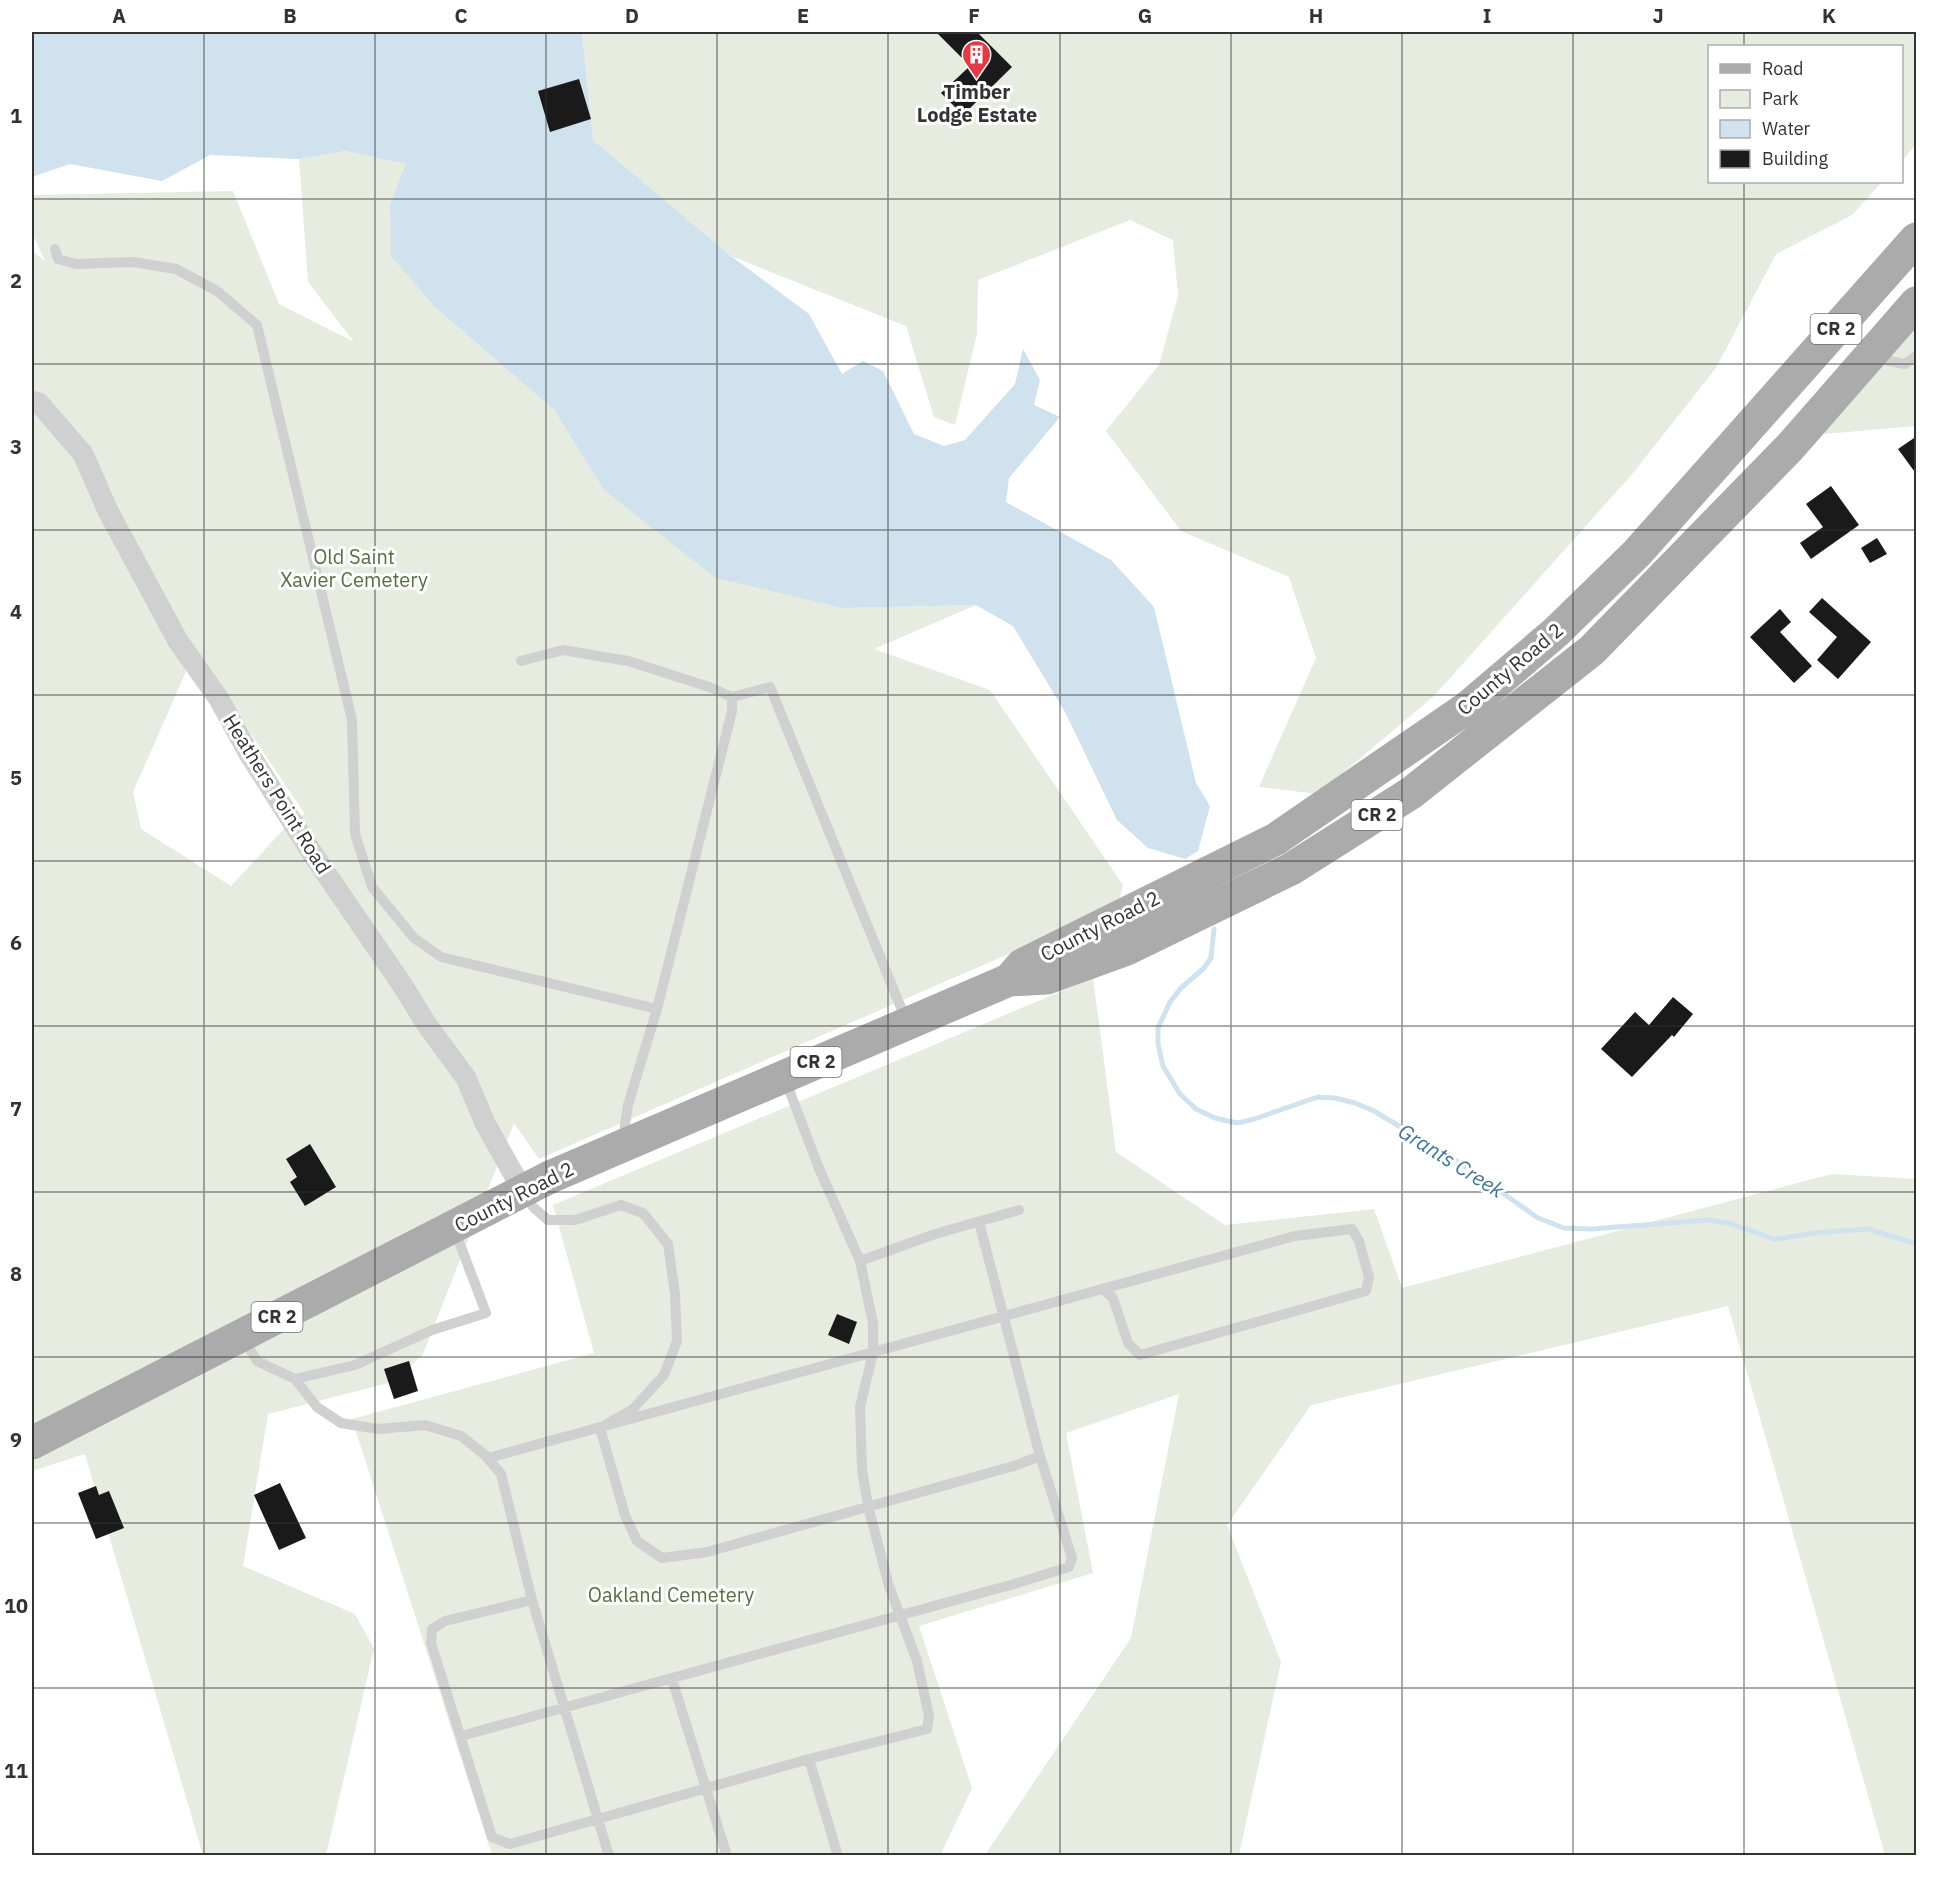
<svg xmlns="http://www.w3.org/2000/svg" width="1948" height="1887" viewBox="0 0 1948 1887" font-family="'IBM Plex Sans',sans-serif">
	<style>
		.green { fill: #e6ecdf; fill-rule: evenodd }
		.water { fill: #cfe2ee }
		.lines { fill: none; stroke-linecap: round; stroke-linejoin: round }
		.stream { stroke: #cfe2ee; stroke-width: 5 }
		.building { fill: #1a1a1a }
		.service { stroke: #d0d0d0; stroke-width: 10 }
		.minor { stroke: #d0d0d0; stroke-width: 21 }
		.primary { stroke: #ababab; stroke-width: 33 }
		.grid { fill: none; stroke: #333; stroke-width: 1.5; stroke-opacity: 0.55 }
		.labels { text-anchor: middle; stroke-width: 6; stroke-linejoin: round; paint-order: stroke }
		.shield { fill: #fff; stroke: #707070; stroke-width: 1.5 }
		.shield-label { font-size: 18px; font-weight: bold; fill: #333 }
		.poi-label { font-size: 20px; font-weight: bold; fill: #333; stroke: #fff }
		.park-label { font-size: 20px; fill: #56703f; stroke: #fff }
		.street-label { font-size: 20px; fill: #333; stroke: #fff }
		.water-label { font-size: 21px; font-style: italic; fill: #3f7597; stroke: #fff }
		.neatline { fill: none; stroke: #333; stroke-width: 2 }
		.grid-label { font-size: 20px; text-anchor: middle; font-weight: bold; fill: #333 }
	</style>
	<rect width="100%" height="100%" fill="#fff"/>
	<path class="green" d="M582,32H1916V144L1902,161V46H1710V182H1882L1852,215L1776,254L1716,368L1633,473L1434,696L1318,794L1259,787L1316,658L1289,577L1181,531L1106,431L1159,365L1178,296L1173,240L1130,220L978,280L977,333L955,425L934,417L906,326L731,256L593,140Z
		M345,151L407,164L390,205L436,308L554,410L604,490L843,608L976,605L874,649L990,690L1123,885L1118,906L539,1159L514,1123L423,1354L396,1381L268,1414L243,1566L355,1614L374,1649L326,1855H203L85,1454L32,1471V251L45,261L32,233V195L233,191L279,304L354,342L308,282L299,159ZM195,651L305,814L293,819L231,886L141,829L133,792Z
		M1916,316V426L1813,435Z
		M1093,978L1116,1152L1225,1225L1374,1209L1402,1288L1832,1174L1916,1179V1855H1885L1728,1306L1311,1405L1227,1525L1281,1662L1239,1855H985L1131,1638L1179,1394L1066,1433L1093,1573L919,1626L972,1788L940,1856L492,1855L352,1419L594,1353L553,1205Z"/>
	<path class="water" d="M32,32H582L593,140L731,256L809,314L842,374L863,361L883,371L914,434L944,446L965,440L1015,384L1023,349L1040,380L1034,405L1060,417L1009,478L1006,502L1111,560L1154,607L1196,783L1210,806L1198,851L1185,859L1148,848L1117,820L1065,712L1013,626L976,605L843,608L716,578L604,490L554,410L436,308L391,256L390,205L406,164L345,151L299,159L210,155L162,181L70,164L32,177Z"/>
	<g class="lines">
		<path class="stream" d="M1214,929L1211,958L1204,968L1181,988L1170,1002L1158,1028V1044L1163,1066L1180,1094L1196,1109L1215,1118L1237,1123L1251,1120L1318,1097L1335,1098L1355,1103L1374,1111L1460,1163L1538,1218L1564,1228L1592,1229L1708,1220L1729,1223L1774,1239L1824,1232L1868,1229L1916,1244"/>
	</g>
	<path class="building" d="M936,32H977L1012,67L963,115L941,93L970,66Z
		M579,79L591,119L550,132L538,91Z
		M1917,436V475L1898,449Z
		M1831,486L1859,525L1811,559L1800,543L1823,527L1806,504Z
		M1877,538L1887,554L1870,563L1861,548Z
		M1822,598L1871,642L1838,679L1817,660L1837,637L1809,612Z
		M1780,609L1791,622L1780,632L1812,666L1794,683L1750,637Z
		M1673,997L1693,1014L1674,1037L1672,1035L1632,1077L1601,1049L1635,1012L1649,1025Z
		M310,1144L336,1187L305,1206L290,1182L297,1177L286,1159Z
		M837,1314L857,1322L849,1344L828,1335Z
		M409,1361L418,1391L394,1399L384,1369Z
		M280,1483L306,1538L279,1550L254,1495Z
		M96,1486L99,1495L109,1491L124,1528L96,1539L78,1493Z"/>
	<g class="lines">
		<path class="service" d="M55,249L58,259L76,264L133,262L176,269L217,291L257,325L352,720L355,834L372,887L414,938L441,957L657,1009
			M1875,358L1905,364L1916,356
			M521,661L563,650L628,661L709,687L732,697L770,687L906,1020
			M623,1139L628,1105L657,1009L732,711V697
			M525,1194L533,1207L548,1220H575L621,1205L643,1213L668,1244L675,1294L677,1341L664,1375L633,1409L600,1428L625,1515L637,1541L662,1558L707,1552L1017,1465L1040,1456
			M860,1261L935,1234L1019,1210
			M243,1338L257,1361L295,1379L355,1365L432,1330L486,1313L455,1231
			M295,1379L317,1407L341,1423L378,1429L425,1425L461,1436L485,1455L501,1474L532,1600L609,1856
			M488,1458L1295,1236L1352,1229L1359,1241L1369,1277L1366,1291L1140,1355L1128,1343L1113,1298L1103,1289
			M532,1600L445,1621L432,1629L431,1643L492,1837L510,1844L809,1759L927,1729L929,1716L917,1661L889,1586L868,1506L862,1469L860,1407L873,1353V1323L860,1261L818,1166L785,1079
			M672,1679L727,1856
			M461,1736L1014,1584L1069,1567L1072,1558L1040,1456L979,1222
			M809,1759L838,1856"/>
		<path class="minor" d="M32,401L39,403L83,454L108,511L178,641L219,699L248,752L314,856L403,986L427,1025L466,1078L485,1123L523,1191"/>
		<path class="primary" d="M1009,980L1022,965L1276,839L1468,707L1556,632L1637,553L1916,239
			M32,1443L550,1177L1009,980L1047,978L1127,949L1291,869L1411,793L1592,650L1791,446L1916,303"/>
	</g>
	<path class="grid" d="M204,32V1856M375,32V1856M546,32V1856M717,32V1856M888,32V1856M1060,32V1856M1231,32V1856M1402,32V1856M1573,32V1856M1744,32V46M1744,182V1856M32,199H1916M32,364H1916M32,530H1916M32,695H1916M32,861H1916M32,1026H1916M32,1192H1916M32,1357H1916M32,1523H1916M32,1688H1916"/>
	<defs>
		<symbol id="building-pin" viewBox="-11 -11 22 30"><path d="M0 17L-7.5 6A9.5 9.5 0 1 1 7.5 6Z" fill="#e63946" stroke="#fff"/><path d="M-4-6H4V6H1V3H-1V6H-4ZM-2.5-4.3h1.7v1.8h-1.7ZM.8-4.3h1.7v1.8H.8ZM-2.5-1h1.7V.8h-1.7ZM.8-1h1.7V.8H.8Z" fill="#fff"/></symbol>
	</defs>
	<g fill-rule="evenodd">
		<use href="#building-pin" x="960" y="38" width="33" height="45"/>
	</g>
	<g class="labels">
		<g class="shield">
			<rect x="1810.5" y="314" width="51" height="30" rx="4.5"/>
			<rect x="1351.5" y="800" width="51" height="30" rx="4.5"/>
			<rect x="790.5" y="1047" width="51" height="30" rx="4.5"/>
			<rect x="251.5" y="1302" width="51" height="30" rx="4.5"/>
		</g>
		<g class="shield-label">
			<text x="1836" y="335">CR 2</text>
			<text x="1377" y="821">CR 2</text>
			<text x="816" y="1068">CR 2</text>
			<text x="277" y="1323">CR 2</text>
		</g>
		<g class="poi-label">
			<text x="977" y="99">Timber<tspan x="977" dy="23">Lodge Estate</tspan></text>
		</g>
		<g class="park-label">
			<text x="354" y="564">Old Saint<tspan x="354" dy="23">Xavier Cemetery</tspan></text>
			<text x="671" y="1602">Oakland Cemetery</text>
		</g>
		<g class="street-label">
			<text transform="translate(1510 669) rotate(-40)" y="7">County Road 2</text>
			<text transform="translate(277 794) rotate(58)" y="7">Heathers Point Road</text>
			<text transform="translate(1100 926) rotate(-27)" y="7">County Road 2</text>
			<text transform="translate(514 1197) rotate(-27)" y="7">County Road 2</text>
		</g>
		<g class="water-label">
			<text transform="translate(1451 1161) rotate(32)" y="7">Grants Creek</text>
		</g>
	</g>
	<rect width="1948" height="1887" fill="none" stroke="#ffffff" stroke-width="66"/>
	<rect x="1708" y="45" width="195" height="138" fill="#ffffff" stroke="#adadad" stroke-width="1.5"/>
	<rect x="1720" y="64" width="30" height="9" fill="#ababab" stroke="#adadad" stroke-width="1.5"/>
	<text x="1762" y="75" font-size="18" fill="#333333">Road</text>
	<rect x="1720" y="90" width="30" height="18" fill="#e6ecdf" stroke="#adadad" stroke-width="1.5"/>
	<text x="1762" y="105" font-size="18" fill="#333333">Park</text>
	<rect x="1720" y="120" width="30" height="18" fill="#cfe2ee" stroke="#adadad" stroke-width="1.5"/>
	<text x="1762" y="135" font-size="18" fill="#333333">Water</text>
	<rect x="1720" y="150" width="30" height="18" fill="#1a1a1a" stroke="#adadad" stroke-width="1.5"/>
	<text x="1762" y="165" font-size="18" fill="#333333">Building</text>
	<rect x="33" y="33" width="1882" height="1821" class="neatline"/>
	<g class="grid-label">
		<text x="119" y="23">A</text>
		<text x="290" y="23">B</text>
		<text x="461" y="23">C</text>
		<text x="632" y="23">D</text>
		<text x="803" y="23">E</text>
		<text x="974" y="23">F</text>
		<text x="1145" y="23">G</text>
		<text x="1316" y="23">H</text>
		<text x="1487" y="23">I</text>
		<text x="1658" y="23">J</text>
		<text x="1829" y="23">K</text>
		<text x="16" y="123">1</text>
		<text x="16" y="288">2</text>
		<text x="16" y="454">3</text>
		<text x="16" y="619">4</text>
		<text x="16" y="785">5</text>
		<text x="16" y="950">6</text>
		<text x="16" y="1116">7</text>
		<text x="16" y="1281">8</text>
		<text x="16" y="1447">9</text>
		<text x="16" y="1613">10</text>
		<text x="16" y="1778">11</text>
	</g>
</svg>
